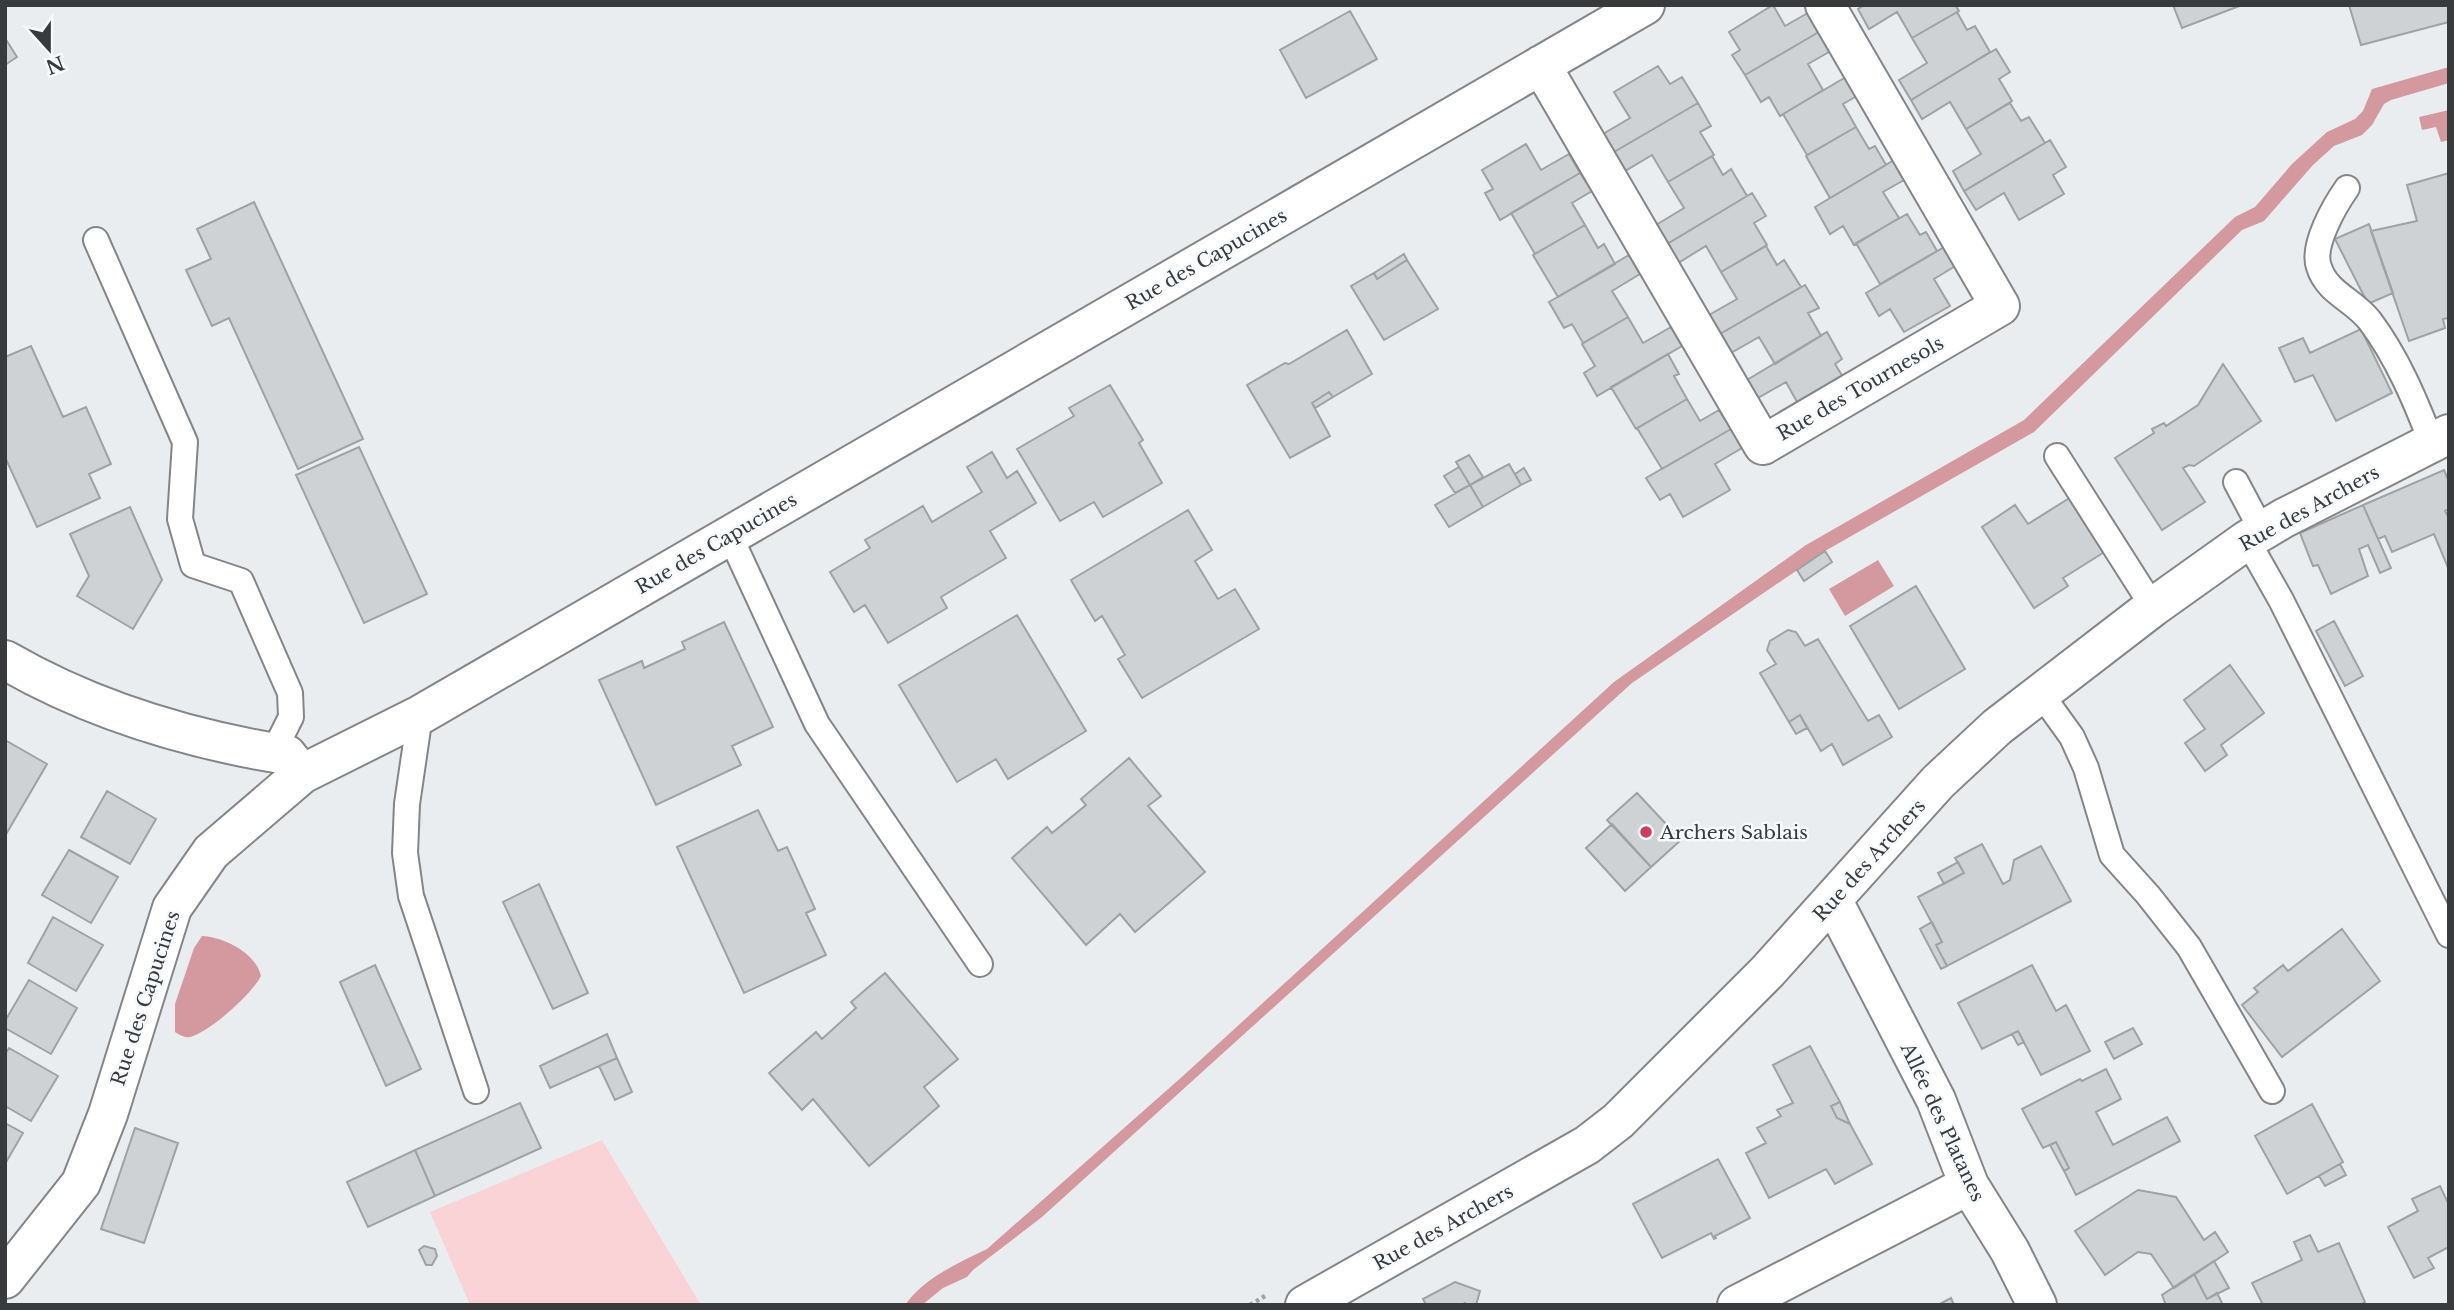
<svg xmlns="http://www.w3.org/2000/svg" width="2454" height="1310" viewBox="0 0 2454 1310" font-family="'Libre Baskerville',serif">
	<style>
		.green { fill: #fad3d7 }
		.water { fill: #d4999f }
		.building { fill: #cfd2d5; stroke: #9fa2a4; stroke-width: 2 }
		.lines { fill: none; stroke-linecap: round; stroke-linejoin: round }
		.service-casing { stroke: #838688; stroke-width: 28 }
		.minor-casing { stroke: #838688; stroke-width: 42 }
		.path { stroke: #9fa1a3; stroke-width: 4.5; stroke-dasharray: 3.5 3.5; stroke-linecap: butt }
		.service { stroke: #fff; stroke-width: 24 }
		.minor { stroke: #fff; stroke-width: 38 }
		.poi-dot { fill: #cd3e5e; stroke: #f7fafd; stroke-width: 2.5 }
		.labels { text-anchor: middle; stroke-width: 5; stroke-linejoin: round; paint-order: stroke }
		.street-label { font-size: 19px; fill: #383a3b; stroke: #f7fafd }
		.poi-label { font-size: 19px; fill: #383a3b; stroke: #f7fafd; text-anchor: start }
	</style>
	<rect width="100%" height="100%" fill="#eaedf0"/>
	<path class="green" d="M602,1140L701,1305H470L430,1212Z"/>
	<path class="water" d="M2449,67V83L2391,100L2384,104L2372,125L2362,135L2334,146L2313,165L2264,221L2242,230L2034,432L1825,551L1632,683L1042,1217L973,1270L967,1277L943,1288L922,1305H905C924,1278 958,1263 987,1249L1184,1075L1614,682L1806,545L2024,420L2235,217L2255,207L2292,164L2327,132L2355,119L2363,111L2372,89Z
		M2449,110V140L2441,142L2436,127L2422,130L2419,117Z
		M1878,560L1894,586L1845,616L1829,589Z
		M202,936C224,937 256,953 261,976C252,994 210,1032 190,1037C184,1038 180,1035 175,1032V1004L194,948Z"/>
	<path class="building" d="M1773,5L1785,26L1813,10L1824,29L1745,75L1732,55L1740,50L1729,32Z
		M1864,5H1955L1959,11L1912,38L1897,12L1869,29L1858,9Z
		M2173,5H2242L2182,28Z
		M2349,5H2449V22L2361,45Z
		M1350,11L1377,59L1306,98L1280,50Z
		M1957,12L1967,30L1975,26L1990,52L1911,100L1899,80L1927,63L1912,38Z
		M1824,29L1836,48L1808,64L1823,90L1780,116L1769,97L1761,102L1745,75Z
		M5,38L17,57L5,65Z
		M1996,49L2010,72L1999,79L2012,101L1966,129L1950,102L1922,119L1911,100Z
		M1658,66L1670,84L1682,77L1698,103L1614,152L1603,134L1630,118L1614,92Z
		M1851,74L1862,93L1843,104L1856,127L1807,155L1783,114Z
		M1698,103L1711,126L1700,132L1714,155L1668,182L1652,155L1625,171L1614,152Z
		M2010,103L2021,121L2029,117L2045,143L1964,191L1953,171L1981,154L1966,129Z
		M1856,127L1869,149L1875,146L1886,165L1830,198L1806,156Z
		M2050,140L2066,167L2053,175L2064,194L2019,220L2004,193L1976,210L1964,191Z
		M1526,144L1541,170L1569,154L1580,173L1500,220L1485,193L1493,189L1482,170Z
		M1712,156L1723,175L1731,169L1747,196L1667,244L1656,225L1684,208L1668,182Z
		M1899,157L1911,176L1883,192L1899,218L1854,245L1843,226L1830,234L1815,207Z
		M1580,173L1592,191L1572,203L1585,225L1535,254L1511,213Z
		M2449,173V318L2443,319L2445,328L2409,341L2371,231L2417,221L2407,185Z
		M1752,193L1766,216L1754,223L1767,245L1721,272L1706,246L1678,263L1667,244Z
		M254,202L363,439L298,469L229,318L212,326L186,270L211,259L197,229Z
		M1907,214L1920,235L1926,232L1937,251L1880,284L1856,243Z
		M2369,224L2393,293L2368,304L2335,239Z
		M1585,225L1598,248L1604,244L1615,264L1558,297L1533,255Z
		M1951,243L1962,262L1934,279L1950,306L1904,332L1890,309L1879,316L1866,293Z
		M1766,246L1777,265L1784,260L1801,287L1720,334L1709,315L1737,299L1721,272Z
		M1404,254L1407,260L1377,279L1374,273Z
		M1629,255L1640,274L1612,291L1628,317L1583,343L1572,324L1564,328L1549,302Z
		M1407,260L1438,309L1384,340L1351,286L1374,273L1377,279Z
		M1805,285L1819,308L1808,313L1821,336L1775,364L1759,337L1731,353L1720,334Z
		M1628,317L1643,343L1671,327L1682,346L1597,396L1584,373L1595,366L1582,344Z
		M2361,329L2392,393L2336,421L2313,375L2295,382L2279,348L2303,338L2310,353Z
		M1347,330L1372,374L1333,397L1329,392L1312,403L1330,436L1290,458L1247,385L1285,363L1289,364Z
		M1827,332L1842,359L1835,364L1846,382L1801,409L1786,382L1758,398L1747,380Z
		M31,346L63,417L86,407L111,464L89,474L100,498L37,527L5,457V357Z
		M1668,354L1679,374L1674,376L1687,399L1636,429L1611,387Z
		M2223,364L2261,421L2194,466L2189,465L2183,468L2205,502L2162,530L2115,458L2154,433L2152,429L2164,423L2166,426L2198,405Z
		M1110,385L1143,440L1139,443L1162,483L1103,517L1094,502L1060,521L1017,449L1074,416L1069,408Z
		M1329,392L1333,397L1315,408L1312,403Z
		M1687,399L1700,421L1719,410L1731,429L1662,469L1637,428Z
		M1731,429L1742,448L1715,464L1730,490L1683,517L1670,494L1660,500L1646,478Z
		M359,447L427,594L364,623L296,475Z
		M992,452L1007,478L1017,471L1036,503L990,531L1006,558L941,597L947,608L888,643L865,605L854,612L830,572L870,548L865,540L923,506L932,522L982,492L967,467Z
		M1469,455L1483,477L1470,485L1456,462Z
		M1509,464L1521,485L1483,507L1470,485Z
		M1459,467L1470,485L1455,493L1444,476Z
		M1524,468L1531,480L1521,485L1515,474Z
		M2444,470L2449,482V509L2445,511L2449,518V570L2434,534L2392,552L2385,536L2378,539L2363,505Z
		M1470,485L1483,507L1449,527L1435,505Z
		M2071,497L2106,551L2063,578L2068,586L2034,608L1982,527L2015,505L2028,524Z
		M2363,505L2391,568L2380,573L2368,545L2359,549L2368,576L2331,594L2318,565L2313,566L2300,533Z
		M130,507L162,580L133,629L77,596L89,576L70,534Z
		M1188,510L1212,550L1195,561L1218,599L1235,589L1259,629L1142,698L1118,659L1125,655L1102,616L1095,621L1071,580Z
		M1825,551L1832,562L1804,581L1797,570Z
		M1916,586L1965,669L1899,709L1850,626Z
		M1017,615L1086,731L1008,779L996,759L957,782L899,685Z
		M2334,621L2363,676L2345,686L2316,631Z
		M724,622L773,727L732,746L741,765L656,805L599,680L642,661L644,668L685,649L682,642Z
		M1788,630L1796,632L1805,646L1818,639L1868,721L1879,715L1892,737L1843,765L1832,744L1821,751L1800,715L1789,722L1760,673L1776,664L1767,650L1770,641Z
		M2230,665L2264,713L2221,745L2227,755L2205,771L2185,743L2205,729L2184,700Z
		M1800,715L1807,728L1796,734L1789,722Z
		M5,740L47,764L5,836Z
		M1129,758L1161,796L1148,806L1205,872L1135,932L1120,914L1086,945L1012,858L1047,827L1052,833L1086,805L1081,799Z
		M107,791L156,819L130,864L81,837Z
		M1637,793L1681,840L1651,867L1607,820Z
		M758,810L778,851L787,847L815,909L806,913L826,955L744,993L677,847Z
		M1612,824L1651,867L1625,891L1586,848Z
		M1982,844L2003,884L2010,880L2014,860L2041,846L2071,901L1947,966L1936,945L1942,942L1918,897L1964,873L1955,858Z
		M69,850L118,877L91,923L42,895Z
		M1958,862L1964,873L1944,884L1938,873Z
		M539,884L588,993L553,1009L503,902Z
		M53,917L103,945L76,991L28,963Z
		M1932,922L1942,942L1936,945L1947,966L1941,969L1920,929Z
		M2342,929L2380,981L2282,1057L2242,1005L2258,992L2254,988L2283,965L2288,971Z
		M375,965L421,1069L386,1086L340,982Z
		M2032,965L2056,1011L2066,1005L2090,1051L2041,1075L2018,1031L1982,1049L1958,1003Z
		M885,973L958,1059L924,1087L939,1106L869,1166L813,1099L802,1110L769,1073L816,1032L822,1039L856,1008L851,1002Z
		M29,980L77,1008L51,1054L5,1028V1021Z
		M2133,1028L2142,1044L2114,1059L2105,1042Z
		M2018,1031L2024,1042L2018,1045L2012,1034Z
		M607,1034L617,1058L550,1088L540,1066Z
		M1810,1046L1840,1102L1831,1106L1837,1118L1850,1124L1872,1164L1835,1184L1826,1169L1769,1198L1746,1153L1766,1143L1757,1128L1781,1116L1777,1110L1793,1103L1773,1065Z
		M9,1048L58,1076L31,1121L5,1106V1054Z
		M617,1058L632,1092L615,1100L599,1066Z
		M2106,1069L2121,1099L2096,1112L2113,1145L2167,1117L2180,1141L2076,1195L2064,1171L2069,1168L2056,1142L2043,1148L2022,1109L2080,1079L2082,1081Z
		M1840,1102L1850,1124L1837,1118L1831,1106Z
		M520,1103L541,1148L435,1196L415,1150Z
		M2312,1104L2343,1162L2287,1194L2255,1136Z
		M5,1123L23,1133L5,1164Z
		M135,1128L178,1143L144,1243L101,1229Z
		M2056,1142L2069,1168L2064,1171L2050,1145Z
		M415,1150L435,1196L368,1227L347,1182Z
		M1718,1159L1750,1218L1715,1236L1716,1238L1714,1239L1711,1233L1662,1258L1633,1204Z
		M2340,1164L2346,1175L2325,1186L2319,1176Z
		M2440,1186L2449,1205V1247L2428,1258L2434,1268L2414,1278L2388,1227L2418,1211L2412,1199Z
		M2138,1190L2176,1197L2204,1240L2215,1232L2228,1252L2174,1288L2151,1254L2138,1252L2105,1275L2075,1231Z
		M2310,1235L2318,1252L2339,1243L2365,1302L2360,1305H2263L2252,1283L2302,1260L2294,1242Z
		M424,1246L435,1249L437,1256L432,1265H426L419,1250Z
		M2214,1261L2229,1288L2207,1299L2194,1274Z
		M2194,1274L2207,1299L2217,1293L2223,1305H2166L2162,1295Z
		M1455,1282L1480,1291L1476,1305H1466L1465,1303L1461,1305H1426L1423,1299Z
		M1951,1298L1954,1305H1938Z"/>
	<g class="lines">
		<defs>
			<path id="service" d="M2347,188C2335,205 2311,246 2319,267C2327,293 2354,300 2370,321C2397,357 2415,400 2431,441
				M96,240L185,442L180,519L193,565L241,581L290,693L291,717L273,753
				M2057,456L2153,607
				M2236,482L2262,531
				M730,536L817,724L980,964
				M2247,540L2281,600L2449,935
				M2041,694L2072,737L2086,768L2112,855L2148,895L2189,947L2272,1091
				M420,715L407,804L405,853L411,896L476,1091"/>
			<path id="minor" d="M1541,65L1763,445L2000,306L1825,5
				M5,660C93,711 187,739 287,755L302,774
				M1833,901L1936,1100L1969,1185L2010,1251L2037,1305
				M5,1279L81,1183L108,1114L172,908L211,852L302,774L420,715L1645,5
				M1305,1305L1587,1145L1618,1121L1767,972L1938,782L1997,727L2153,607L2247,540L2284,518L2449,434
				M1737,1305L1969,1185"/>
		</defs>
		<use href="#service" class="service-casing"/>
		<use href="#minor" class="minor-casing"/>
		<path class="path" d="M1250,1305L1265,1296"/>
		<use href="#service" class="service"/>
		<use href="#minor" class="minor"/>
	</g>
	<circle class="poi-dot" cx="1646" cy="832" r="7"/>
	<g class="labels">
		<g class="street-label">
			<text transform="translate(1206 259) rotate(-30)" y="7">Rue des Capucines</text>
			<text transform="translate(1860 388) rotate(-30)" y="7">Rue des Tournesols</text>
			<text transform="translate(2309 508) rotate(-29)" y="7">Rue des Archers</text>
			<text transform="translate(716 543) rotate(-30)" y="7">Rue des Capucines</text>
			<text transform="translate(1869 860) rotate(-48)" y="7">Rue des Archers</text>
			<text transform="translate(145 998) rotate(-72)" y="7">Rue des Capucines</text>
			<text transform="translate(1943 1122) rotate(65)" y="7">Allée des Platanes</text>
			<text transform="translate(1443 1227) rotate(-29)" y="7">Rue des Archers</text>
		</g>
		<g class="poi-label">
			<text x="1660" y="839">Archers Sablais</text>
		</g>
	</g>
	<rect width="2454" height="1310" fill="none" stroke="#383a3b" stroke-width="14"/>
	<g transform="translate(49 49) rotate(159)" stroke="#f7fafd" stroke-width="5" paint-order="stroke">
	<path d="M0-5L12 26L0 18L-12 26Z" fill="#383a3b"/>
	<text y="-10" font-size="19" font-weight="bold" text-anchor="middle" fill="#383a3b">N</text>
	</g>
</svg>
